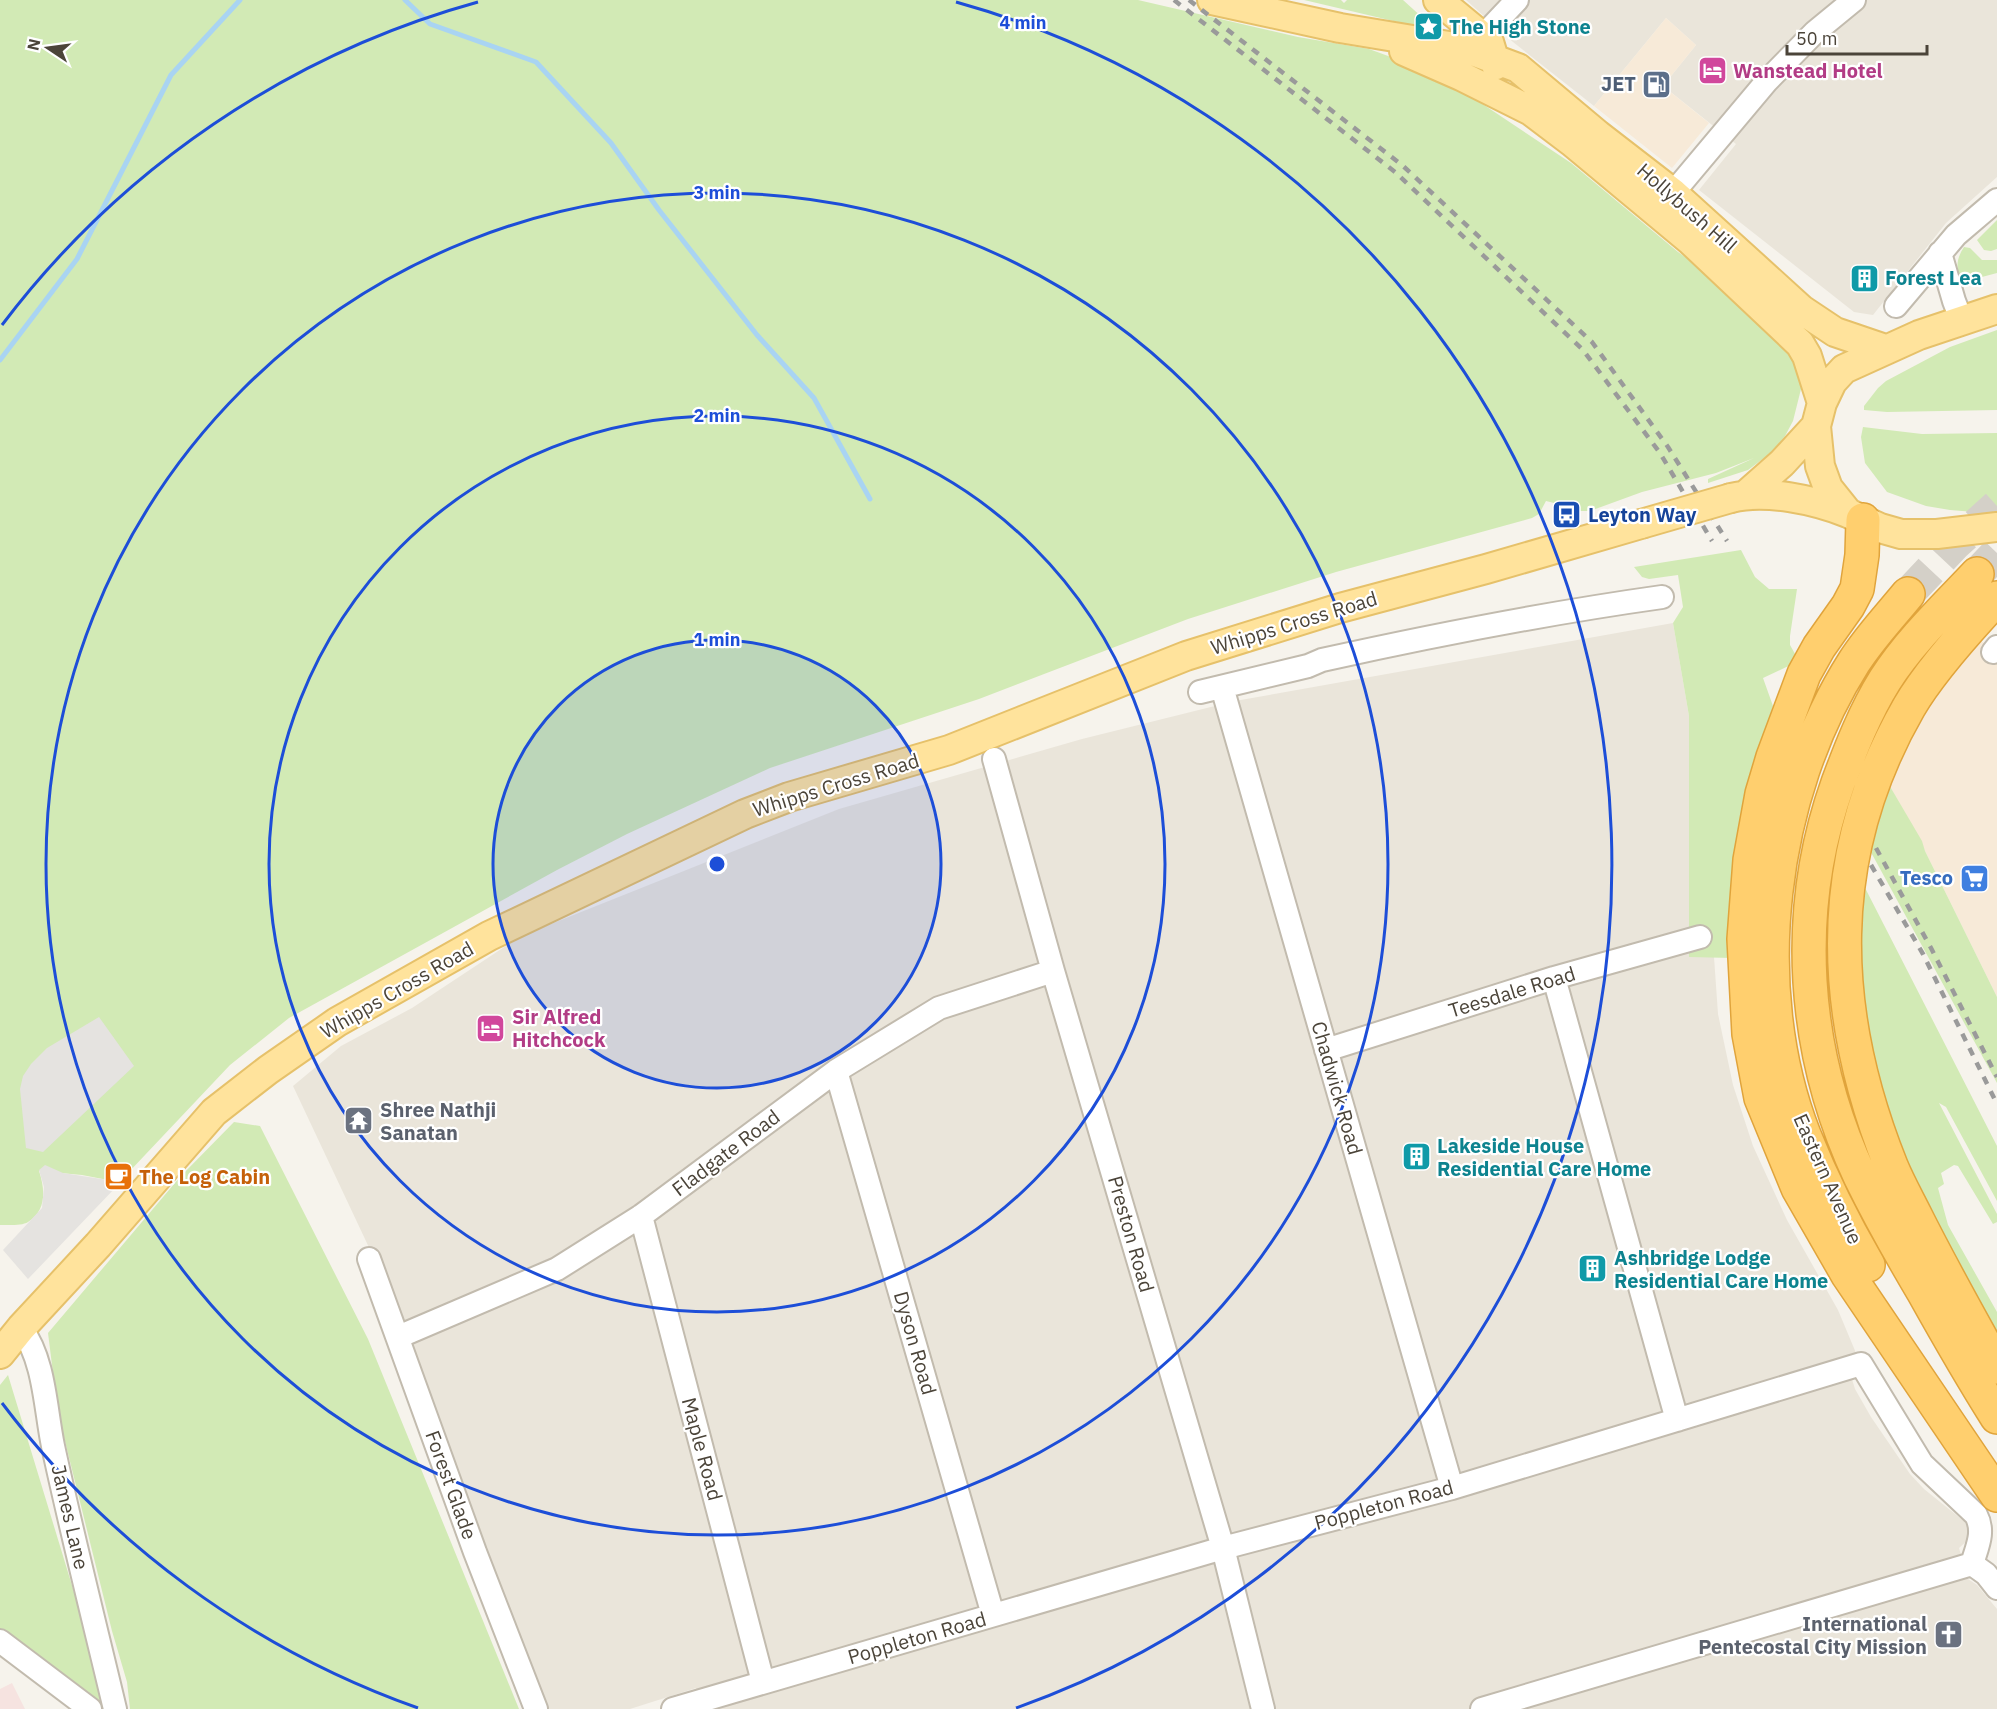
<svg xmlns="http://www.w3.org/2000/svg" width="1997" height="1709" viewBox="0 0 1997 1709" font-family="'IBM Plex Sans',sans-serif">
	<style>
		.residential { fill: #eae5da }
		.commercial { fill: #f7ead8 }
		.medical { fill: #f6e3e0 }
		.green { fill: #d2eab5 }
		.parking { fill: #e5e3e0 }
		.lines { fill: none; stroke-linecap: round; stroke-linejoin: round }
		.stream { stroke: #a9d4f2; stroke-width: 5 }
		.highway-tunnel { stroke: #d4d0c8; stroke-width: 33; stroke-dasharray: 33 16; stroke-linecap: butt }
		.minor-casing { stroke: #c2bbae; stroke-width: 26 }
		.major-casing { stroke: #e6c16a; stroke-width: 32 }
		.highway-casing { stroke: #e0a43c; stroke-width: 36 }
		.minor { stroke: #fff; stroke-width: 22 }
		.major { stroke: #ffe39c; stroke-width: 28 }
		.highway { stroke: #ffcf6e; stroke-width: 33 }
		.rail { stroke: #9a9a9a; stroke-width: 4.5; stroke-dasharray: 8 8; stroke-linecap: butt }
		.major-bridge-casing { stroke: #e6c16a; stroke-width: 32; stroke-linecap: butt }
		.major-bridge { stroke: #ffe39c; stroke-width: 28 }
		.ring { fill: none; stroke: #1d4ed8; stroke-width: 3 }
		.labels { text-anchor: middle; stroke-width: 4.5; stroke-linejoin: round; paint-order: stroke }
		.culture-label { font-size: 20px; font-weight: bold; fill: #0d838f; stroke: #fff; text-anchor: start }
		.hotel-label { font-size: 20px; font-weight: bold; fill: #b23c85; stroke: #fff; text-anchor: start }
		.service-label { font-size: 20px; font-weight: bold; fill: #4e5e75; stroke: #fff; text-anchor: end }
		.street-label { font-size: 20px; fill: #4b4439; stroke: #fff }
		.transit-label { font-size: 20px; font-weight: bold; fill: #164399; stroke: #fff; text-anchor: start }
		.shop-label { font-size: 20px; font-weight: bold; fill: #366cbe; stroke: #fff; text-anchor: end }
		.worship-label { font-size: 20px; font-weight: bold; fill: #5b616d; stroke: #fff; text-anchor: start }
		.food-label { font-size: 20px; font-weight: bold; fill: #c56008; stroke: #fff; text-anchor: start }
		.centre { fill: #1d4ed8; stroke: #fff; stroke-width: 3 }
		.ring-label { font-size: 18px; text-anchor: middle; font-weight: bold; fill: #1d4ed8; stroke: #fff; stroke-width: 4.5; stroke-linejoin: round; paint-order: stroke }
	</style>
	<rect width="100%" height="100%" fill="#f6f3ec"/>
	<path class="residential" d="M1466,0H1997V177L1946,223L1873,315L1854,312L1699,190L1736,144L1663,86L1696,45L1666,18L1594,106L1513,42Z
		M1673,623L1689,716V957H1714L1718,1014L1733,1085L1753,1146L1787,1220L1838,1310L1856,1353L1845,1357L1855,1389L1871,1417L1910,1474L1924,1489L1965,1522L1970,1533L1969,1539L1959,1548L1968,1579L1977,1585L1997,1609V1709H702L696,1688L630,1709H545L405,1324L293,1086L341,1046L412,1008L521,936L839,809L1082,739L1235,701Z"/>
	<path class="commercial" d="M1666,18L1696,45L1663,86L1709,123L1672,168L1594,106Z
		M1978,638L1997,655V997L1925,851L1921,841L1888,783L1923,712Z"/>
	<path class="medical" d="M12,1683L25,1709H0V1689Z"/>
	<path class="green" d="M0,0H1138L1298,37L1369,49L1454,80L1478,101L1571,163L1678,252L1695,264L1792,351L1802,385L1793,421L1785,436L1772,452L1748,470L1708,483V479L1754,458L1716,473L1642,492L1590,511H1557L1558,504L1546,501L1539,514L1532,518L1336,572L1188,619L979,699L770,768L627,834L557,870L289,1018L230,1065L128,1173L120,1167L108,1180L82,1175L39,1171C45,1189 47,1210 28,1222C22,1226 8,1225 0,1225Z
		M1304,0H1341L1344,3L1347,0H1403L1424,19L1419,27Z
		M1997,220V249L1991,251L1984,250L1977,240Z
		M1964,247L1970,248L1982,260H1997V273L1963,282C1955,270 1956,259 1964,247Z
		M1997,330V410L1887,412L1864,410V406L1878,388L1886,381L1950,347Z
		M1863,427L1922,434L1997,433V511L1974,512L1950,510L1926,506L1887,492L1865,463L1861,437Z
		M1741,550L1755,577L1769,589H1797L1790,636V645L1799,661L1763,678L1773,706L1750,781L1732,958L1689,957V716L1673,623L1683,607L1678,575L1649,579L1642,577L1634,567Z
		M1888,783L1922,841L1925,851L1997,997V1083L1867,845Z
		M1861,880L1997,1146V1201L1946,1107L1939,1103L1997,1214V1222L1993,1224L1958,1166L1954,1165L1941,1173L1944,1184L1938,1188L1948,1225L1997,1312V1352L1892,1146L1851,985Z
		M234,1122L260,1126L368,1339L519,1709H130L127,1682L112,1631L58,1413L48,1333L180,1177Z
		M8,1375L105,1694L102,1706H95L0,1633V1385Z"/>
	<path class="parking" d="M99,1017L134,1066L43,1152L26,1148L20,1089L23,1076L31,1064L47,1048Z
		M45,1165L63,1173L108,1180L116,1187L28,1279L3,1250L42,1208L44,1187L39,1170Z"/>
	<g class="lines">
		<path class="stream" d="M405,0L430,24L536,62L611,143L659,210L757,335L814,398L870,499
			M0,360L77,259L171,75L240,0"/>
		<path class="highway-tunnel" d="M1977,574L1997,553
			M1908,594L1955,544L1997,506"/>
		<defs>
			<path id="minor" d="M1483,36L1517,0
				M1673,193L1767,81L1815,32L1854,0
				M1940,253L1954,301L1961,319
				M1896,306L1956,235L1997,200
				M1993,652L1997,647
				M1222,687L1452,1488
				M1200,692L1308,666L1322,660C1435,635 1548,613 1662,597
				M994,759L1053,971L1223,1548L1263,1709
				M1554,978L1677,1420
				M1326,1050L1554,978L1700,937
				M836,1071L993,1615
				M641,1216L763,1682
				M369,1259L475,1552L536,1709
				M21,1328C45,1361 45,1407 53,1446C72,1534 94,1621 115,1709
				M398,1337L557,1269L641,1216L836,1071L939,1008L1053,971
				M1972,1564L1986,1574L1997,1588
				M0,1641L90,1709
				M673,1709L1223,1548L1452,1488L1861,1364L1922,1464L1976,1515C1985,1532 1977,1547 1972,1564
				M1482,1709L1972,1564"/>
			<path id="major" d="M1212,0L1340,28L1467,49L1518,68L1598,135L1673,193L1802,310L1835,332L1885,349
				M1438,0L1489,42L1496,65
				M1404,51L1461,76L1531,111L1572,142L1691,241L1800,344L1807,356L1822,403
				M1997,309L1919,335L1844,369L1832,382L1822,403L1816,426L1820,466L1828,488L1848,513L1880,528L1901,534H1937L1997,527
				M1748,493L1782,463L1816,426
				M1731,498C1765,489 1815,500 1848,513
				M0,1354L21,1328L98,1245L214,1112L268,1070L337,1022L489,936L745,814L789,797L949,750L1186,656L1340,608L1486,569L1641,524"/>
			<path id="highway" d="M1863,520L1862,555L1857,589L1848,606L1819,647L1804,674L1773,757L1762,794L1750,860L1744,939L1749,1034L1761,1098L1798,1188L1848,1275L1997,1495
				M1977,574C1945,608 1910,641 1885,680C1865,712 1851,748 1838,783C1792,912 1802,1052 1860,1176C1879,1215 1901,1254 1923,1291C1947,1334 1971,1376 1997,1417
				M1997,598C1968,629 1930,671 1909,707C1823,856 1829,1011 1891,1166C1898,1183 1907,1199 1915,1215C1941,1267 1969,1317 1997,1367
				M1868,1265C1844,1224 1822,1180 1804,1135C1746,987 1770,794 1854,662C1870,637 1890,616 1908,594"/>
		</defs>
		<use href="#minor" class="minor-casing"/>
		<use href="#major" class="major-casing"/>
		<use href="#highway" class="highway-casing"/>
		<use href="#minor" class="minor"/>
		<use href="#major" class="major"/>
		<use href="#highway" class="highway"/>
		<path class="rail" d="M1174,0L1395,172L1583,350L1660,453L1712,541
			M1189,0L1402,165L1592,342L1668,447L1727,541
			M1876,848L1931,948L1997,1077
			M1871,865L1923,954L1997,1104"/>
		<defs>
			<path id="major-bridge" d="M1641,524L1731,498"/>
		</defs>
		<use href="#major-bridge" class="major-bridge-casing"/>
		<use href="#major-bridge" class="major-bridge"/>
	</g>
	<circle cx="717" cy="864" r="224" fill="#1d4ed8" fill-opacity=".12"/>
	<g class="ring">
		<circle cx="717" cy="864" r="224"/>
		<circle cx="717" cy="864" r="448"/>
		<circle cx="717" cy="864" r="671"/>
		<path d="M418 1708A895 895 0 0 1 2 1403M2 325A895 895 0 0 1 478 2M956 2A895 895 0 0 1 1016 1708"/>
	</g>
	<defs>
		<symbol id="sight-square" viewBox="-11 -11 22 22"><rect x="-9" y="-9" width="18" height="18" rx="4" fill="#0f9aa8" stroke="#fff"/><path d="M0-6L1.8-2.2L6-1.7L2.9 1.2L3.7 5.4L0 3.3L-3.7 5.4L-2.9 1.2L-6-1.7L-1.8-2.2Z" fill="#fff"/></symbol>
		<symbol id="hotel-square" viewBox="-11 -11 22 22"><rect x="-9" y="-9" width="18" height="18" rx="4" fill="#d1479c" stroke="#fff"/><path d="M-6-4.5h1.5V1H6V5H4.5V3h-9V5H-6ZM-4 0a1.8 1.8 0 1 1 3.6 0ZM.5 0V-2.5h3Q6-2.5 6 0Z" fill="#fff"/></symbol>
		<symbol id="fuel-square" viewBox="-11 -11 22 22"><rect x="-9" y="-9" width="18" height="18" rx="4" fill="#5c6f8a" stroke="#fff"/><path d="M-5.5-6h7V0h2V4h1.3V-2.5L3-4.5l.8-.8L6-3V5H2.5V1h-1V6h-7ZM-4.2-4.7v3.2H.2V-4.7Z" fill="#fff"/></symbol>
		<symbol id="building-square" viewBox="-11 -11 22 22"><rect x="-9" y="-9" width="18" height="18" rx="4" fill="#0f9aa8" stroke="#fff"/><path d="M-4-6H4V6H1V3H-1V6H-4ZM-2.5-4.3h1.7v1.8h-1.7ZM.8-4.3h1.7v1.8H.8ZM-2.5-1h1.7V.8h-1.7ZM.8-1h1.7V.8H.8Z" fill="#fff"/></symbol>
		<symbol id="bus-square" viewBox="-11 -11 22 22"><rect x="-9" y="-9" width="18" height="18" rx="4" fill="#1a4fb4" stroke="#fff"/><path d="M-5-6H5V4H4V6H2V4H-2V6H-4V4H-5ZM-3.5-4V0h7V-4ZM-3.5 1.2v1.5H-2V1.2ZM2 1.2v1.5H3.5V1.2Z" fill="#fff"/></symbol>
		<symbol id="supermarket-square" viewBox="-11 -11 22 22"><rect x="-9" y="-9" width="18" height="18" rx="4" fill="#3f7fe0" stroke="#fff"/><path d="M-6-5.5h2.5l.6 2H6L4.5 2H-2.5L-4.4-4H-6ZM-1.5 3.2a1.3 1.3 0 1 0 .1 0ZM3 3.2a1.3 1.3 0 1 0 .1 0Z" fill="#fff"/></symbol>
		<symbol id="temple-square" viewBox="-11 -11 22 22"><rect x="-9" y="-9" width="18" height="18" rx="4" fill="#6b7280" stroke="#fff"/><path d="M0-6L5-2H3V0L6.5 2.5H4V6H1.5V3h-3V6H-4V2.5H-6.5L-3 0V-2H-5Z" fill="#fff"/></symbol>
		<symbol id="cafe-square" viewBox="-11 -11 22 22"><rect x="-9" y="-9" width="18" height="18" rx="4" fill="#e8710a" stroke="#fff"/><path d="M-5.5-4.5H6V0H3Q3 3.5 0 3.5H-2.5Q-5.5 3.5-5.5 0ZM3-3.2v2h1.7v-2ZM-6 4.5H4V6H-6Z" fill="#fff"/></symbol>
		<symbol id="church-square" viewBox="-11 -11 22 22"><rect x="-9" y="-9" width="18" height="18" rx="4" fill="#6b7280" stroke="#fff"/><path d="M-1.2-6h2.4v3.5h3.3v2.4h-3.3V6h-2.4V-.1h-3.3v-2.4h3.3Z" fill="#fff"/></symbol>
	</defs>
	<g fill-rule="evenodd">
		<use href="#sight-square" x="1412" y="10" width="33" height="33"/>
		<use href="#hotel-square" x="1696" y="54" width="33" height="33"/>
		<use href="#fuel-square" x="1640" y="68" width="33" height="33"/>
		<use href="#building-square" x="1848" y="262" width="33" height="33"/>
		<use href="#bus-square" x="1550" y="498" width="33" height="33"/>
		<use href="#supermarket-square" x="1958" y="862" width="33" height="33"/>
		<use href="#hotel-square" x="474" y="1012" width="33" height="33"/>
		<use href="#temple-square" x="342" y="1104" width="33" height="33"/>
		<use href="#building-square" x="1400" y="1140" width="33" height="33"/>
		<use href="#cafe-square" x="102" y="1160" width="33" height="33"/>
		<use href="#building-square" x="1576" y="1252" width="33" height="33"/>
		<use href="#church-square" x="1932" y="1618" width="33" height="33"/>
	</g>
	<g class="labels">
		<g class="culture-label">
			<text x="1449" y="34">The High Stone</text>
			<text x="1885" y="285">Forest Lea</text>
			<text x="1437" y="1153">Lakeside House<tspan x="1437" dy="23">Residential Care Home</tspan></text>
			<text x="1614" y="1265">Ashbridge Lodge<tspan x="1614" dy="23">Residential Care Home</tspan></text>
		</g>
		<g class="hotel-label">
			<text x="1733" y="78">Wanstead Hotel</text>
			<text x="512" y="1024">Sir Alfred<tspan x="512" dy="23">Hitchcock</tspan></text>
		</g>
		<g class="service-label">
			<text x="1636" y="91">JET</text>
		</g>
		<g class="street-label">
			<text transform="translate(1687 208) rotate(41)" y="7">Hollybush Hill</text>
			<text transform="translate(1294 623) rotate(-17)" y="7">Whipps Cross Road</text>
			<text transform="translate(836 785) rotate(-17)" y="7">Whipps Cross Road</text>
			<text transform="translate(397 990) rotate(-30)" y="7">Whipps Cross Road</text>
			<text transform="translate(1512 992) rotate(-17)" y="7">Teesdale Road</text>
			<text transform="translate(1337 1088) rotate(74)" y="7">Chadwick Road</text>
			<text transform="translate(726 1153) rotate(-37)" y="7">Fladgate Road</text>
			<text transform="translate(1828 1179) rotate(66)" y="7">Eastern Avenue</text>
			<text transform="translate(1131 1234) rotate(74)" y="7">Preston Road</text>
			<text transform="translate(915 1343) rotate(74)" y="7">Dyson Road</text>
			<text transform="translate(702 1449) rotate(75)" y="7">Maple Road</text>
			<text transform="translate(451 1485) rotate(70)" y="7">Forest Glade</text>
			<text transform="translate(1384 1505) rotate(-15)" y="7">Poppleton Road</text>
			<text transform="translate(70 1517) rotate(77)" y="7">James Lane</text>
			<text transform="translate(917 1638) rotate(-16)" y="7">Poppleton Road</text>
		</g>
		<g class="transit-label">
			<text x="1588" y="522">Leyton Way</text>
		</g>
		<g class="shop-label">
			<text x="1953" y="885">Tesco</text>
		</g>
		<g class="worship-label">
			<text x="380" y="1117">Shree Nathji<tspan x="380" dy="23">Sanatan</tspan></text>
			<text x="1927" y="1631" text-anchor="end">International<tspan x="1927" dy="23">Pentecostal City Mission</tspan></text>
		</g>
		<g class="food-label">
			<text x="139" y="1184">The Log Cabin</text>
		</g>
	</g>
	<circle cx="717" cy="864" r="9" class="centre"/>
	<g class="ring-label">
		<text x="1023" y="29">4 min</text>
		<text x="717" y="199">3 min</text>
		<text x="717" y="422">2 min</text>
		<text x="717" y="646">1 min</text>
	</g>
	<g transform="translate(48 48) rotate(283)" stroke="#ffffff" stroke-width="4.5" paint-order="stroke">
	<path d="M0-4.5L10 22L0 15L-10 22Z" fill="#4b4439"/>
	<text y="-9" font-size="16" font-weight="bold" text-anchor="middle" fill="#4b4439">N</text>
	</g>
	<path d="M1787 45v9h140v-9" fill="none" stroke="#4b4439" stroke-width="3"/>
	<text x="1796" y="45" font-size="18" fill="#4b4439" stroke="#ffffff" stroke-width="4.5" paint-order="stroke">50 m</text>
</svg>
